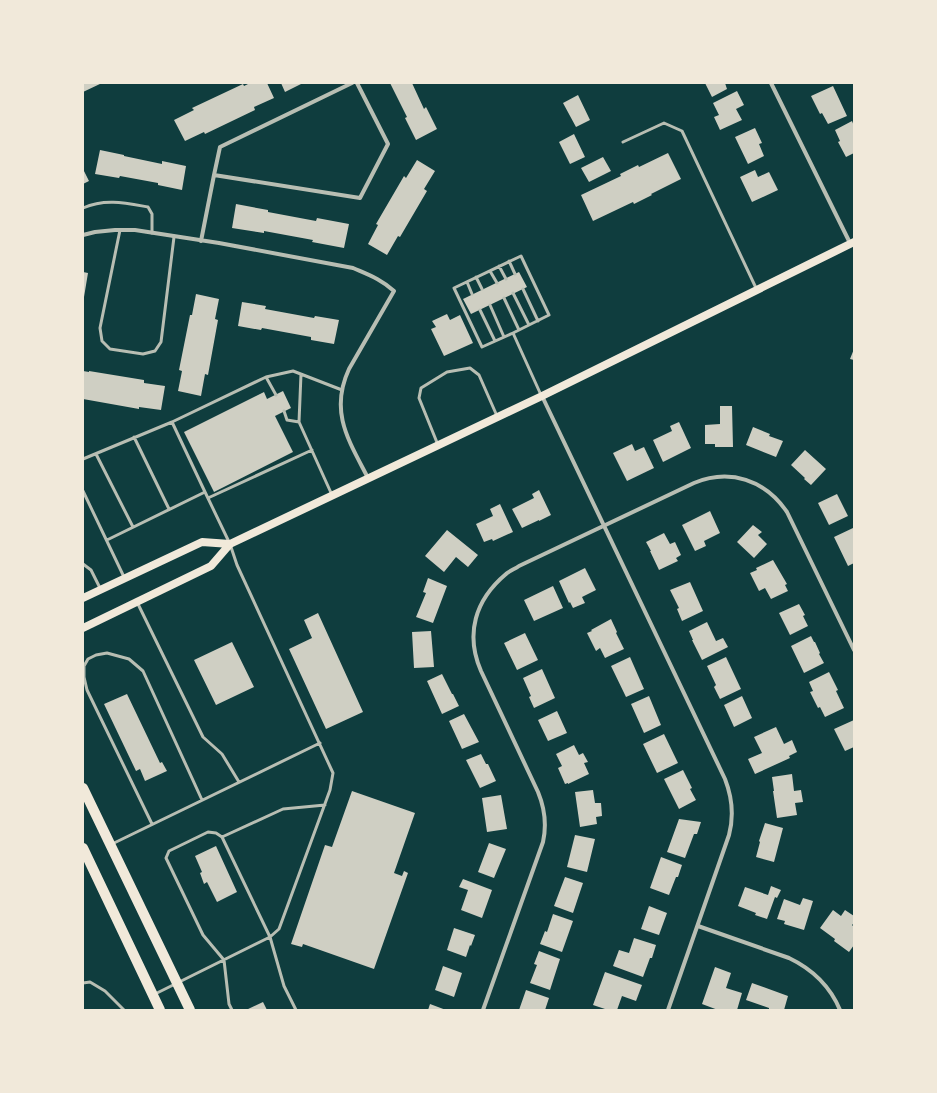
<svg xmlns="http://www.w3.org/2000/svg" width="937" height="1093" viewBox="0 0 937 1093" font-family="Lora,serif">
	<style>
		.building { fill: #cfcfc3 }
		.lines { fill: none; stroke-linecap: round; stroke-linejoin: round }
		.service { stroke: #b8beb3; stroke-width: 3 }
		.minor { stroke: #b8beb3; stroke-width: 4 }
		.secondary { stroke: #f1e9da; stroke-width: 8 }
		.primary { stroke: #f1e9da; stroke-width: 10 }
	</style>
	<rect width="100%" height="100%" fill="#0f3d3e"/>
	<path class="building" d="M83,83H102L83,92Z
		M250,83H267L274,98L254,107L255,110L205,134L204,132L185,141L174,120L194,110L192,108L243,84L244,86Z
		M281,83H303L285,92Z
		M390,83H412L424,109L426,107L437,129L416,140L405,118L407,117Z
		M705,83H725L727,89L712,97Z
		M833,86L847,116L828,124L822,113L820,114L811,96Z
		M737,91L744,105L736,109L742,120L720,130L714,117L719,115L713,103Z
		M578,95L590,120L576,127L563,103Z
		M852,121L854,126V153L846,157L838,142L840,141L835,130Z
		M755,128L762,143L759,144L764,156L748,164L735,137Z
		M574,134L585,157L570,164L559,142Z
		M100,150L124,155V156L162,164V161L186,166L182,190L158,185V183L120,176L119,178L95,174Z
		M668,153L681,179L651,194L652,195L634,204L633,202L593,221L581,195L621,176L620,174L638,165L639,167Z
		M603,157L611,171L589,182L581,168Z
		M417,160L435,171L424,189L427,191L400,237L398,236L387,255L368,244L378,225L376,224L404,176L406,178Z
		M83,169L89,181L83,184Z
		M755,170L758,177L769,172L778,190L752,202L740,177Z
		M236,204L268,210V212L316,221L317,218L349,224L344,248L312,242L313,240L264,231V233L232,228Z
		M83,272L88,273L84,297H83Z
		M519,272L527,287L471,314L463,299Z
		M196,294L219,299L215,319L218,320L208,375L205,374L201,396L178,391L182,371L179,370L190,315H192Z
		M242,302L266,306L265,309L314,318L315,316L339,320L334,344L311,340V337L262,328L261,330L238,326Z
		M447,314L450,320L460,315L473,343L444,356L431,329L436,327L432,321Z
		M854,349V360L850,359Z
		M83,371L89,372V371L144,380V383L165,386L161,410L139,407V409L83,399Z
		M283,391L291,408L275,416L293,452L214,492L184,432L264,392L267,399Z
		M720,406H732L733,447H715V444H705V425L720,424Z
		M679,422L691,448L663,462L653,440L672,431L670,426Z
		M753,427L770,434L769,436L783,441L776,457L746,445Z
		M632,444L635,451L644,447L654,468L627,481L613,453Z
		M805,450L826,469L811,485L804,479L805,478L791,465Z
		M539,490L551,515L539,521V520L522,528L512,509L534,498L532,494Z
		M837,494L848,516L829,525L818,503Z
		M500,504L513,532L493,541L492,539L484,542L476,524L493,516L490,509Z
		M710,511L720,533L704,541L706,546L695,551L682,525Z
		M753,525L762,532L758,535L767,544L754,558L737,542Z
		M853,528L854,530V563L848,566L834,537Z
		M447,530L478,555L468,567L456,557L444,572L425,556Z
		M664,533L670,544L675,542L681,555L676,558L678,561L659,570L650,551H651L646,542Z
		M773,560L787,584L785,585L788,591L771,599L765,588L759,591L750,573L757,570L756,568Z
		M585,568L596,590L582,597L585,603L573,608L570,602L569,603L559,581Z
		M428,578L447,586L433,623L416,617L426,593L423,592Z
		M690,582L703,611L682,621L677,609L679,608L670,590Z
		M553,586L563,608L534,621L524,600Z
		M799,604L805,615L803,616L808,626L790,635L779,613Z
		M318,613L363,712L326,729L289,649L312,638L304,620Z
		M611,619L617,632L616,633L624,649L605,658L600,648L596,651L587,633L592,631L591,630Z
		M707,622L716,641L723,638L728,647L702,660L692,640H693L689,631Z
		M431,631L434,667L414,668L412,632Z
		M525,633L538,660L517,670L504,643Z
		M811,636L814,642H815L820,653L819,654L824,663L804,673L791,646Z
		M232,642L254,687L216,705L194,660Z
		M630,657L644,689L626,697L611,666Z
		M726,657L741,689L720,699L714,687L716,685L707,666Z
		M542,669L555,698L534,708L529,697L531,696L523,678Z
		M829,672L838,690L836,691L844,708L825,717L820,707L818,708L810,692L813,691L809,682Z
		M442,674L452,694H453L459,706L442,714L427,681Z
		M127,694L160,763L162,762L167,771L145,781L140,769L136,771L104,704Z
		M649,696L661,725L644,733L631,704Z
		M742,696L752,718L734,727L724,705Z
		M557,711L567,733L548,741L538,720Z
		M464,714L479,742L462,749L449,721Z
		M854,720V747L845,751L834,729Z
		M776,727L784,744L792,740L797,752L789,756L790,758L755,774L748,759L762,753L754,737Z
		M664,734L678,763L657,773L643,744Z
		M574,745L579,755L583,753L588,762L584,763L589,774L568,784V783L565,784L558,768L562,766L556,754Z
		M481,754L486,764H488L496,781L480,788L466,760Z
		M683,770L692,788L690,789L696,800L679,809L664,779Z
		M792,774L794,791L801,790L803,802L795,803L797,815L777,818L773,791H774L772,777Z
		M593,790L595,803H601L602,816L596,817L597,824L580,827L575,792Z
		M352,791L415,813L394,873L402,876L404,871L408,873L374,969L303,944L302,947L291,944L325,845L332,847Z
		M501,795L507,829L487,832L482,798Z
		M679,819L701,822L697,834H694L685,858L667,852Z
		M765,823L783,828L774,862L756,857L760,842L759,841Z
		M575,835L595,839L587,872L567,867Z
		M489,843L506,849L494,878L478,872Z
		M216,846L237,892L217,902L207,882L204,884L200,873L202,872L195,856Z
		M661,857L682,865L678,877H676L669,895L650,888Z
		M565,877L583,883L573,913L554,906Z
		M463,879L492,890L482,918L461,910L468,890L459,887Z
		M771,886L781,890L777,898L775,897L767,919L755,915L756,913L738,906L745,887L768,895Z
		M803,898L813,901L804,930L784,924L785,921L777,919L784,899L800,905Z
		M649,906L667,913L659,935L641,929Z
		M833,910L841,916L845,910L854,916V923L852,925L854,927V945L849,952L834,941L835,939L820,928Z
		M553,914L573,921L562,952L540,944L545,931L547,932Z
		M454,928L475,935L471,946L470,945L466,957L447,950Z
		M634,938L656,945L652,958H650L643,977L613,966L619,950L629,953Z
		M539,951L560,959L550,990L530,983L537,965L534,964Z
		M443,966L462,973L454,997L435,990Z
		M715,967L731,973L726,988L742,993L737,1010H718L702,1004Z
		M605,972L642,985L636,1001L622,996L617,1010H608L593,1005Z
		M752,983L788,996L784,1010H771L769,1009V1008L746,1000Z
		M526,990L549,998L545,1010H519Z
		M263,1002L267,1010H246Z
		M430,1004L446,1010H428Z"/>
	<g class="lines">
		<path class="service" d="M623,142L664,123L682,131L756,288
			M83,208C105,198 126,203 148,207L152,214V233
			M120,230L100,328L102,341L110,349L143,354L155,351L161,342L174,237
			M509,261L515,274
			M499,266L506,279
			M490,271L497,283
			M476,277L482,289
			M467,282L472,294
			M523,289L538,321
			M513,293L529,325
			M504,298L519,330
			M490,305L504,337
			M480,310L495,341
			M513,333L549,315L521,256L454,288L482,347L513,333L541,395
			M301,374L299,422L332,495
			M266,377L276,395
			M284,411L287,420L299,422
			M172,422L205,492
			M134,437L169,509
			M438,445L419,398L421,388L447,372L470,368L479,375L497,416
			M96,454L133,527
			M83,459L172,422L266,377L293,371L342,390
			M83,491L124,577
			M208,498L312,450
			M107,540L205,492L230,544L237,565L333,773L330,790L279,929L270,937L155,994
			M83,564L91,570L100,588
			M137,602L203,737L222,754L239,782
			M152,824L87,690L84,677V666L88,659L96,655L107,653L129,659L143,671L202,800
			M222,837L283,809L325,805
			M112,844L320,743
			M83,983L90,982L105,991L124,1010
			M232,1010L229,1004L224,960L203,935L166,858L169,851L208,832L216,833L222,837L270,937L284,986L296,1010"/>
		<path class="minor" d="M352,83L220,147L214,175L360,198L388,144L357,83
			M771,83L850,243
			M83,235L95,232L115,230H135L219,243L353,268C369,275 381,279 394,291L349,369C329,412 349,441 368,478
			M201,241L214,175
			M542,396L725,779C732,797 734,816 729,835L668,1010
			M698,926L789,958C812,969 830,986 840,1010
			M483,1010L543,842C547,824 545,809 538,792L481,671C465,634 475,600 506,574C509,571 515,569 519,566L694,483C730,468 765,480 787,512L854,650"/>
		<path class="secondary" d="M83,598L202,542L230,544
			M83,628L211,566L230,544L542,396L854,242"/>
		<path class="primary" d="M83,788L190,1010
			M83,848L160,1010"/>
	</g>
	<rect width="937" height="1093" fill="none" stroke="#f1e9da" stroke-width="168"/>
</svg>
